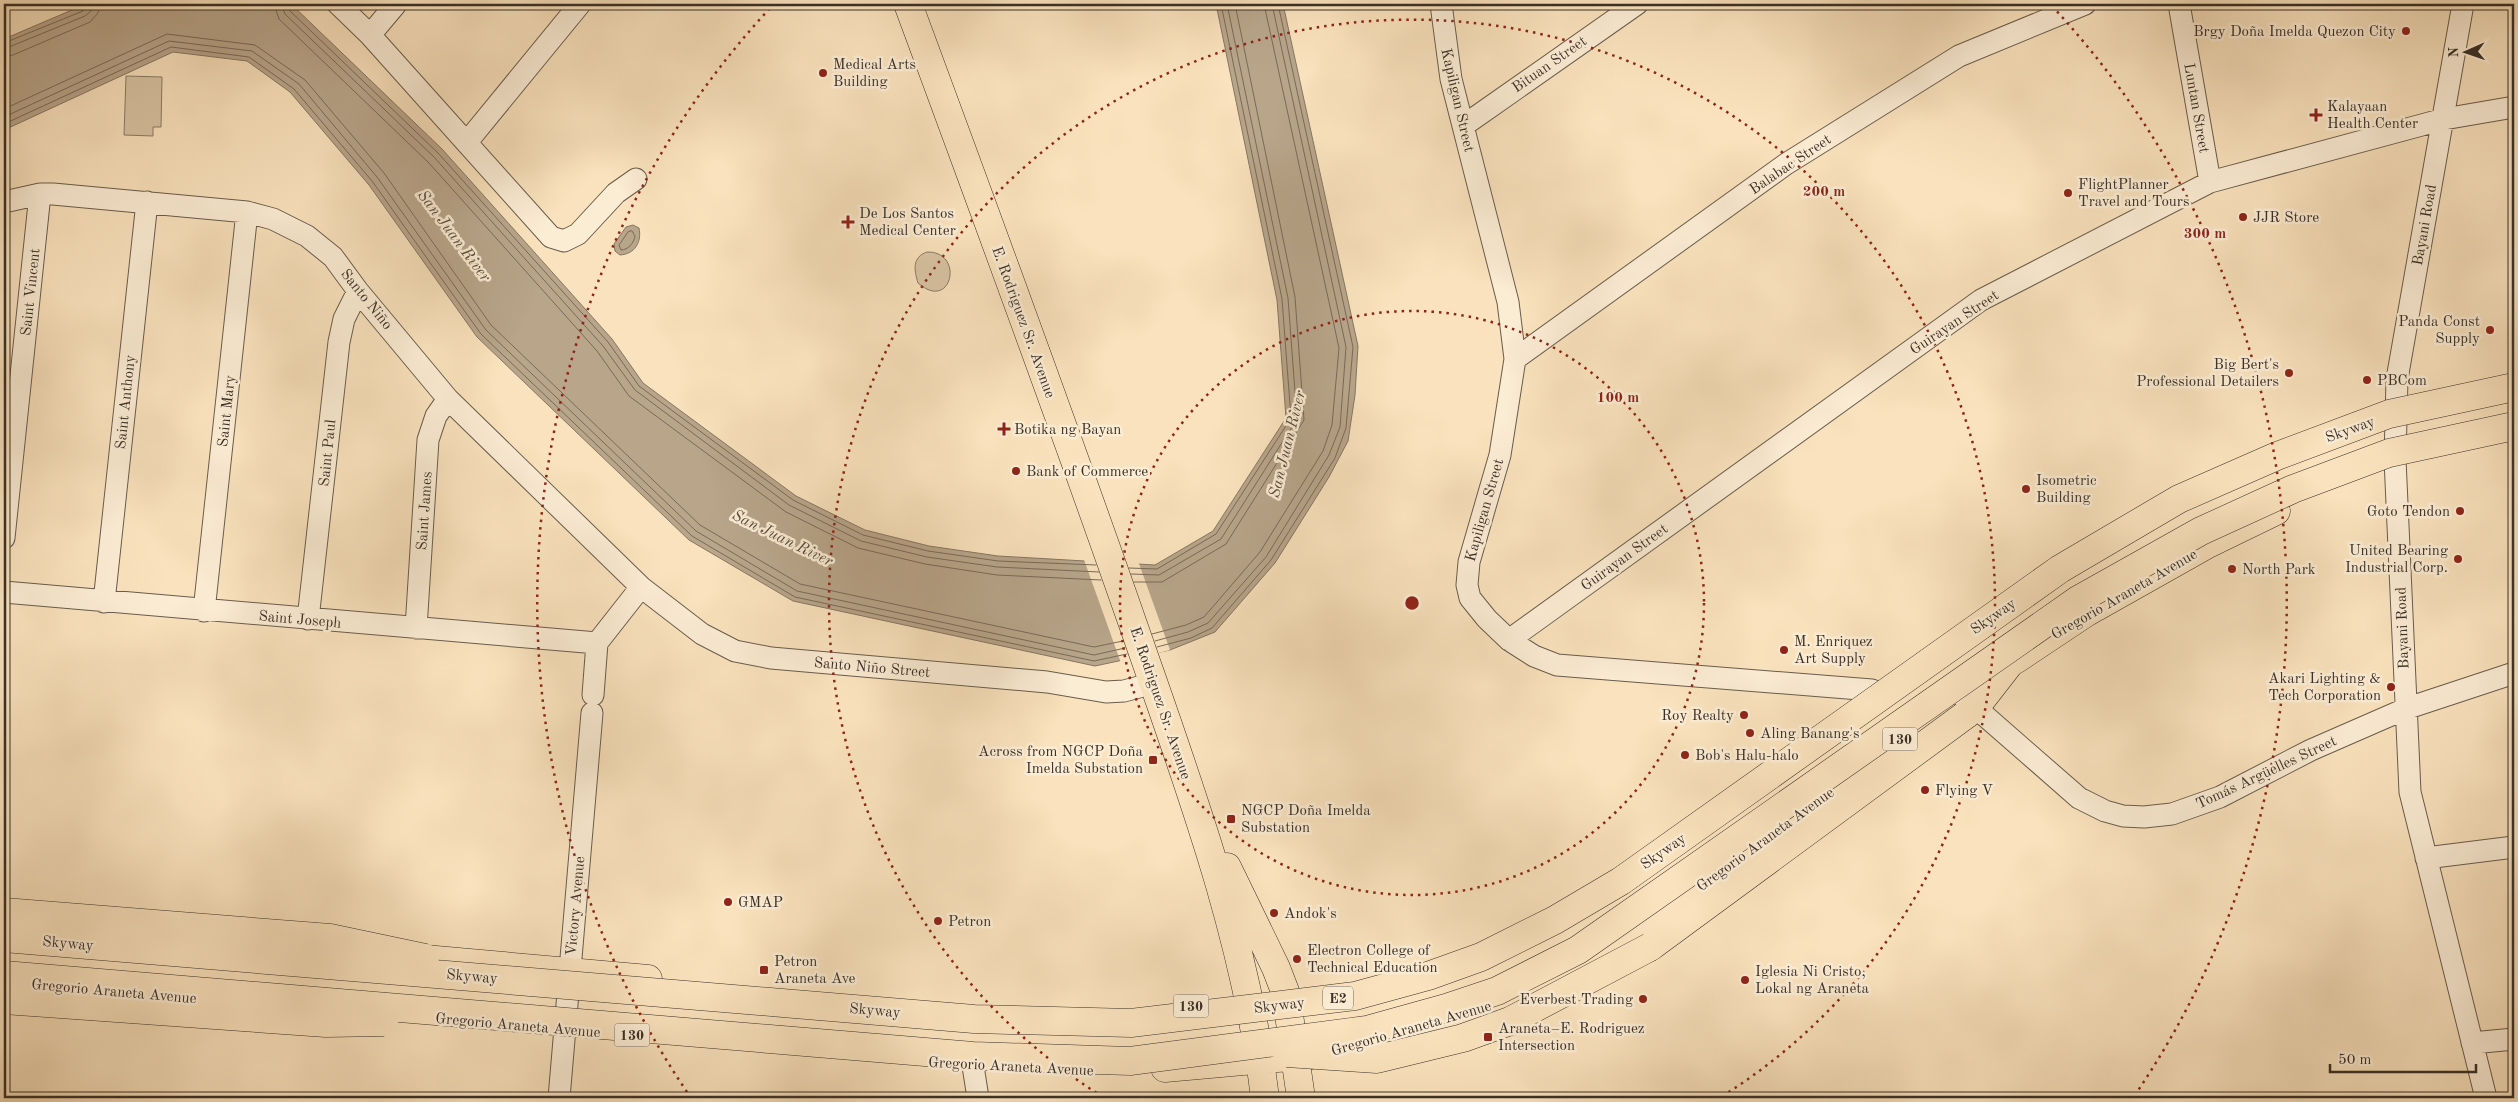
<svg xmlns="http://www.w3.org/2000/svg" width="2518" height="1102" viewBox="0 0 2518 1102" font-family="'Old Standard TT',serif">
	<style>
		.green { fill: #d9c4a4; stroke: #8a7a66 }
		.water { fill: #b8a58a; stroke: #867662 }
		.pier { fill: #f9e2bd }
		.lines { fill: none; stroke-linecap: round; stroke-linejoin: round }
		.shore { stroke: #796a58; stroke-width: 1 }
		.minor-casing { stroke: #6a5c4c; stroke-width: 23 }
		.major-casing { stroke: #3a3027; stroke-width: 29 }
		.highway-casing { stroke: #3a3027; stroke-width: 29 }
		.minor { stroke: #fbecd4; stroke-width: 21 }
		.major { stroke: #f9e2bd; stroke-width: 28 }
		.highway { stroke: #f9e2bd; stroke-width: 28 }
		.highway-bridge-casing { stroke: #3a3027; stroke-width: 29; stroke-linecap: butt }
		.highway-bridge { stroke: #f9e2bd; stroke-width: 28 }
		.ring { fill: none; stroke: #8f2418; stroke-width: 2.5; stroke-dasharray: 2.5 5 }
		.poi-dot { fill: #8f2418; stroke: #fbecd4; stroke-width: 2 }
		.labels { text-anchor: middle; stroke-width: 5; stroke-linejoin: round; paint-order: stroke }
		.shield { fill: #fbecd4; stroke: #74685b; stroke-width: 1 }
		.shield-label { font-size: 14px; font-weight: bold; fill: #3a3027 }
		.poi-label { font-size: 15px; fill: #3a3027; stroke: #fbecd4; text-anchor: start }
		.street-label { font-size: 15px; fill: #3a3027; stroke: #fbecd4 }
		.water-label { font-size: 16px; font-style: italic; fill: #5a4d40; stroke: #fbecd4 }
		.centre { fill: #8f2418; stroke: #fbecd4; stroke-width: 2.5 }
		.ring-label { font-size: 15px; text-anchor: middle; font-weight: bold; fill: #8f2418; stroke: #fbecd4; stroke-width: 5; stroke-linejoin: round; paint-order: stroke }
	</style>
	<rect width="100%" height="100%" fill="#f9e2bd"/>
	<filter id="stains"><feTurbulence type="fractalNoise" baseFrequency=".004" numOctaves="4"/><feColorMatrix values="0 0 0 0 .2 0 0 0 0 .09 0 0 0 0 .02 0 0 0 .5 -.17"/></filter>
	<radialGradient id="worn" r=".72"><stop offset=".6" stop-color="#630" stop-opacity="0"/><stop offset="1" stop-color="#630" stop-opacity=".3"/></radialGradient>
	<path class="green" d="M126,76L162,77L161,127H153V136L124,135Z
		M927,252C965,251 952,313 918,283C914,270 912,257 927,252Z"/>
	<path class="water" d="M86,4H291L442,149L612,339L643,383L796,496L865,530L929,546L998,556L1155,565L1213,531L1286,418L1277,300L1216,4H1283L1358,346L1355,395L1348,441L1329,477L1275,563L1215,632L1170,650L1095,666L793,601L689,540L477,337L369,185L290,92L247,61L173,52L4,130V39Z
		M633,225L639,228C642,242 635,254 620,255L615,251L614,244L626,227Z"/>
	<path class="pier" d="M1083,557L1138,561L1170,650L1121,663Z"/>
	<g class="lines">
		<path class="shore" d="M274,4L279,19L429,163L597,351L629,396L786,512L858,548L925,564L997,575L1101,580
			M281,4L285,14L434,157L603,346L635,390L789,505L861,541L927,557L997,567L1099,572
			M288,4L289,10L438,153L608,342L639,386L793,500L863,535L928,551L998,561L1096,565
			M4,43L83,11L86,4
			M4,49L85,16L91,11L92,4
			M4,57L13,55L90,22L98,13L100,4
			M4,109L167,34L255,45L305,80L384,173L491,325L700,525L800,584L1094,647L1123,641
			M4,117L169,41L252,51L299,84L377,177L486,330L696,531L797,591L1094,655L1125,648
			M4,124L171,47L249,57L294,89L372,181L481,334L692,536L795,597L1094,661L1127,654
			M632,231L635,236C634,243 628,250 621,250L619,245L628,232Z
			M1129,568L1157,569L1216,534L1291,418L1282,299L1221,4
			M1131,574L1159,575L1221,539L1297,419L1288,298L1227,4
			M1134,582H1162L1226,544L1304,420L1295,297L1235,4
			M1152,634L1186,625L1204,617L1260,552L1323,451L1332,425L1339,348L1264,4
			M1155,641L1188,632L1208,623L1266,557L1329,455L1340,427L1346,347L1272,4
			M1157,647L1191,638L1212,628L1271,560L1335,458L1346,428L1353,347L1278,4"/>
		<defs>
			<path id="minor" d="M338,4L370,35L551,237L564,241L578,234L616,193L636,179
				M1441,4L1451,79L1508,302L1515,359L1500,455L1469,562L1467,585L1470,598L1487,619L1509,640L1534,656L1557,665L1872,690
				M2179,4L2210,182
				M2463,4L2397,379L2395,459L2410,792L2486,1098
				M370,35L396,4
				M1463,126L1637,4
				M467,142L580,4
				M4,202L40,194H53L247,212L273,219L307,236L333,257L358,291L448,399L641,587L702,634L735,651L771,658L1047,682L1106,692L1124,691L1154,683
				M1515,359L1786,164L1959,56L2085,4
				M4,538L40,194
				M4,592L597,643
				M104,602L147,202
				M204,611L247,212
				M308,619L339,342L344,319L358,291
				M416,628L428,440L436,416L448,399
				M1509,640L1981,300L2210,182L2444,119L2514,107
				M1960,694L2079,798L2105,811L2123,816L2144,817L2172,814L2220,797L2311,750L2405,709L2514,673
				M593,695L597,643L641,587
				M2426,858L2514,847
				M2472,1043L2514,1039
				M973,1066L978,1098
				M559,1098L592,713"/>
			<path id="major" d="M908,4C985,212 1062,421 1135,630C1188,783 1246,937 1265,1098
				M2015,660L2087,612L2206,545L2276,511
				M1227,867L1276,968L1286,994L1301,1098
				M402,957L648,979
				M1533,987C1552,978 1571,971 1588,961C1691,903 1788,823 1883,752
				M1165,1068L1311,1055"/>
			<path id="highway" d="M1650,947L1975,708L2010,663"/>
		</defs>
		<use href="#minor" class="minor-casing"/>
		<use href="#major" class="major-casing"/>
		<use href="#highway" class="highway-casing"/>
		<use href="#minor" class="minor"/>
		<use href="#major" class="major"/>
		<use href="#highway" class="highway"/>
		<defs>
			<path id="highway-bridge" d="M4,912L330,938L425,958
				M4,938L974,1019L1131,1023L1355,996L1428,976L1481,957L1555,920L1621,881L2060,569L2179,499L2277,456L2389,414L2514,387
				M4,975L973,1056L1130,1061L1367,1030L1446,1008L1497,991L1578,950L2078,600L2201,531L2293,489L2389,453L2514,426
				M4,1000L326,1023L384,1022
				M1287,1053L1377,1059L1463,1038L1510,1021L1650,947"/>
		</defs>
		<use href="#highway-bridge" class="highway-bridge-casing"/>
		<use href="#highway-bridge" class="highway-bridge"/>
	</g>
	<g class="ring">
		<circle cx="1412" cy="603" r="292"/>
		<path d="M1103 1097A583 583 0 1 1 1721 1097"/>
		<path d="M687 1092A875 875 0 0 1 772 6M2052 6A875 875 0 0 1 2137 1092"/>
	</g>
	<g class="poi-dot">
		<circle cx="2406" cy="31" r="5"/>
		<circle cx="823" cy="73" r="5"/>
		<path d="M2313.5 107.5h5v5h5v5h-5v5h-5v-5h-5v-5h5z"/>
		<circle cx="2068" cy="193" r="5"/>
		<circle cx="2243" cy="217" r="5"/>
		<path d="M845.5 214.5h5v5h5v5h-5v5h-5v-5h-5v-5h5z"/>
		<circle cx="2490" cy="330" r="5"/>
		<circle cx="2289" cy="373" r="5"/>
		<circle cx="2367" cy="380" r="5"/>
		<path d="M1001.5 421.5h5v5h5v5h-5v5h-5v-5h-5v-5h5z"/>
		<circle cx="1016" cy="471" r="5"/>
		<circle cx="2026" cy="489" r="5"/>
		<circle cx="2460" cy="511" r="5"/>
		<circle cx="2458" cy="559" r="5"/>
		<circle cx="2232" cy="569" r="5"/>
		<circle cx="1784" cy="650" r="5"/>
		<circle cx="2391" cy="687" r="5"/>
		<circle cx="1744" cy="715" r="5"/>
		<circle cx="1750" cy="733" r="5"/>
		<circle cx="1685" cy="755" r="5"/>
		<rect x="1148" y="755" width="10" height="10" rx="2.5"/>
		<circle cx="1925" cy="790" r="5"/>
		<rect x="1226" y="814" width="10" height="10" rx="2.5"/>
		<circle cx="728" cy="902" r="5"/>
		<circle cx="1274" cy="913" r="5"/>
		<circle cx="938" cy="921" r="5"/>
		<circle cx="1297" cy="959" r="5"/>
		<rect x="759" y="965" width="10" height="10" rx="2.5"/>
		<circle cx="1745" cy="980" r="5"/>
		<circle cx="1643" cy="999" r="5"/>
		<rect x="1483" y="1032" width="10" height="10" rx="2.5"/>
	</g>
	<g class="labels">
		<g class="shield">
			<rect x="1882.5" y="727.5" width="35" height="23" rx="4"/>
			<rect x="1323" y="986.5" width="30" height="23" rx="4"/>
			<rect x="1173.5" y="994.5" width="35" height="23" rx="4"/>
			<rect x="614.5" y="1023.5" width="35" height="23" rx="4"/>
		</g>
		<g class="shield-label">
			<text x="1900" y="744">130</text>
			<text x="1338" y="1003">E2</text>
			<text x="1191" y="1011">130</text>
			<text x="632" y="1040">130</text>
		</g>
		<g class="poi-label">
			<text x="2396" y="36" text-anchor="end">Brgy Doña Imelda Quezon City</text>
			<text x="833" y="69">Medical Arts<tspan x="833" dy="17">Building</tspan></text>
			<text x="2327" y="111">Kalayaan<tspan x="2327" dy="17">Health Center</tspan></text>
			<text x="2078" y="189">FlightPlanner<tspan x="2078" dy="17">Travel and Tours</tspan></text>
			<text x="859" y="218">De Los Santos<tspan x="859" dy="17">Medical Center</tspan></text>
			<text x="2253" y="222">JJR Store</text>
			<text x="2480" y="326" text-anchor="end">Panda Const<tspan x="2480" dy="17">Supply</tspan></text>
			<text x="2279" y="369" text-anchor="end">Big Bert's<tspan x="2279" dy="17">Professional Detailers</tspan></text>
			<text x="2377" y="385">PBCom</text>
			<text x="1014" y="434">Botika ng Bayan</text>
			<text x="1026" y="476">Bank of Commerce</text>
			<text x="2036" y="485">Isometric<tspan x="2036" dy="17">Building</tspan></text>
			<text x="2450" y="516" text-anchor="end">Goto Tendon</text>
			<text x="2448" y="555" text-anchor="end">United Bearing<tspan x="2448" dy="17">Industrial Corp.</tspan></text>
			<text x="2242" y="574">North Park</text>
			<text x="1794" y="646">M. Enriquez<tspan x="1794" dy="17">Art Supply</tspan></text>
			<text x="2381" y="683" text-anchor="end">Akari Lighting &amp;<tspan x="2381" dy="17">Tech Corporation</tspan></text>
			<text x="1734" y="720" text-anchor="end">Roy Realty</text>
			<text x="1760" y="738">Aling Banang's</text>
			<text x="1143" y="756" text-anchor="end">Across from NGCP Doña<tspan x="1143" dy="17">Imelda Substation</tspan></text>
			<text x="1695" y="760">Bob's Halu-halo</text>
			<text x="1935" y="795">Flying V</text>
			<text x="1241" y="815">NGCP Doña Imelda<tspan x="1241" dy="17">Substation</tspan></text>
			<text x="738" y="907">GMAP</text>
			<text x="1284" y="918">Andok's</text>
			<text x="948" y="926">Petron</text>
			<text x="1307" y="955">Electron College of<tspan x="1307" dy="17">Technical Education</tspan></text>
			<text x="774" y="966">Petron<tspan x="774" dy="17">Araneta Ave</tspan></text>
			<text x="1755" y="976">Iglesia Ni Cristo,<tspan x="1755" dy="17">Lokal ng Araneta</tspan></text>
			<text x="1633" y="1004" text-anchor="end">Everbest Trading</text>
			<text x="1498" y="1033">Araneta–E. Rodriguez<tspan x="1498" dy="17">Intersection</tspan></text>
		</g>
		<g class="street-label">
			<text transform="translate(1549 64) rotate(-35)" y="5">Bituan Street</text>
			<text transform="translate(1458 100) rotate(77)" y="5">Kapiligan Street</text>
			<text transform="translate(2197 108) rotate(80)" y="5">Luntan Street</text>
			<text transform="translate(1790 164) rotate(-34)" y="5">Balabac Street</text>
			<text transform="translate(2424 225) rotate(-80)" y="5">Bayani Road</text>
			<text transform="translate(30 292) rotate(-84)" y="5">Saint Vincent</text>
			<text transform="translate(367 299) rotate(51)" y="5">Santo Niño</text>
			<text transform="translate(1024 322) rotate(70)" y="5">E. Rodriguez Sr. Avenue</text>
			<text transform="translate(1954 322) rotate(-34)" y="5">Guirayan Street</text>
			<text transform="translate(125 402) rotate(-84)" y="5">Saint Anthony</text>
			<text transform="translate(226 411) rotate(-84)" y="5">Saint Mary</text>
			<text transform="translate(2350 429) rotate(-20)" y="5">Skyway</text>
			<text transform="translate(327 453) rotate(-84)" y="5">Saint Paul</text>
			<text transform="translate(1484 510) rotate(-74)" y="5">Kapiligan Street</text>
			<text transform="translate(424 511) rotate(-86)" y="5">Saint James</text>
			<text transform="translate(1624 557) rotate(-36)" y="5">Guirayan Street</text>
			<text transform="translate(2124 594) rotate(-30)" y="5">Gregorio Araneta Avenue</text>
			<text transform="translate(1993 616) rotate(-35)" y="5">Skyway</text>
			<text transform="translate(300 619) rotate(5)" y="5">Saint Joseph</text>
			<text transform="translate(2402 628) rotate(-92)" y="5">Bayani Road</text>
			<text transform="translate(872 667) rotate(5)" y="5">Santo Niño Street</text>
			<text transform="translate(1161 703) rotate(71)" y="5">E. Rodriguez Sr. Avenue</text>
			<text transform="translate(2266 772) rotate(-25)" y="5">Tomás Argüelles Street</text>
			<text transform="translate(1765 839) rotate(-36)" y="5">Gregorio Araneta Avenue</text>
			<text transform="translate(1663 851) rotate(-35)" y="5">Skyway</text>
			<text transform="translate(575 906) rotate(-85)" y="5">Victory Avenue</text>
			<text transform="translate(68 943) rotate(5)" y="5">Skyway</text>
			<text transform="translate(472 976) rotate(5)" y="5">Skyway</text>
			<text transform="translate(114 991) rotate(5)" y="5">Gregorio Araneta Avenue</text>
			<text transform="translate(1279 1005) rotate(-7)" y="5">Skyway</text>
			<text transform="translate(875 1010) rotate(5)" y="5">Skyway</text>
			<text transform="translate(518 1025) rotate(5)" y="5">Gregorio Araneta Avenue</text>
			<text transform="translate(1411 1028) rotate(-16)" y="5">Gregorio Araneta Avenue</text>
			<text transform="translate(1011 1066) rotate(3)" y="5">Gregorio Araneta Avenue</text>
		</g>
		<g class="water-label">
			<text transform="translate(455 235) rotate(53)" y="6">San Juan River</text>
			<text transform="translate(1286 444) rotate(-76)" y="6">San Juan River</text>
			<text transform="translate(783 537) rotate(26)" y="6">San Juan River</text>
		</g>
	</g>
	<circle cx="1412" cy="603" r="8" class="centre"/>
	<g class="ring-label">
		<text x="1824" y="196">200 m</text>
		<text x="2205" y="238">300 m</text>
		<text x="1618" y="402">100 m</text>
	</g>
	<rect width="2518" height="1102" fill="none" stroke="#f9e2bd" stroke-width="20"/>
	<rect x="5" y="5" width="2508" height="1092" fill="none" stroke="#3a3027" stroke-width="2.5"/>
	<rect x="10" y="10" width="2498" height="1082" fill="none" stroke="#3a3027"/>
	<g transform="translate(2466 52) rotate(268)" stroke="#fbecd4" stroke-width="4" paint-order="stroke">
	<path d="M0-4L9 19L0 12L-9 19Z" fill="#3a3027"/>
	<text y="-8" font-size="14" font-weight="bold" text-anchor="middle" fill="#3a3027">N</text>
	</g>
	<path d="M2330 1064v8h146v-8" fill="none" stroke="#3a3027" stroke-width="2.5"/>
	<text x="2338" y="1064" font-size="15" fill="#3a3027" stroke="#fbecd4" stroke-width="4" paint-order="stroke">50 m</text>
	<rect width="100%" height="100%" filter="url(#stains)"/>
	<rect width="100%" height="100%" fill="url(#worn)"/>
</svg>
